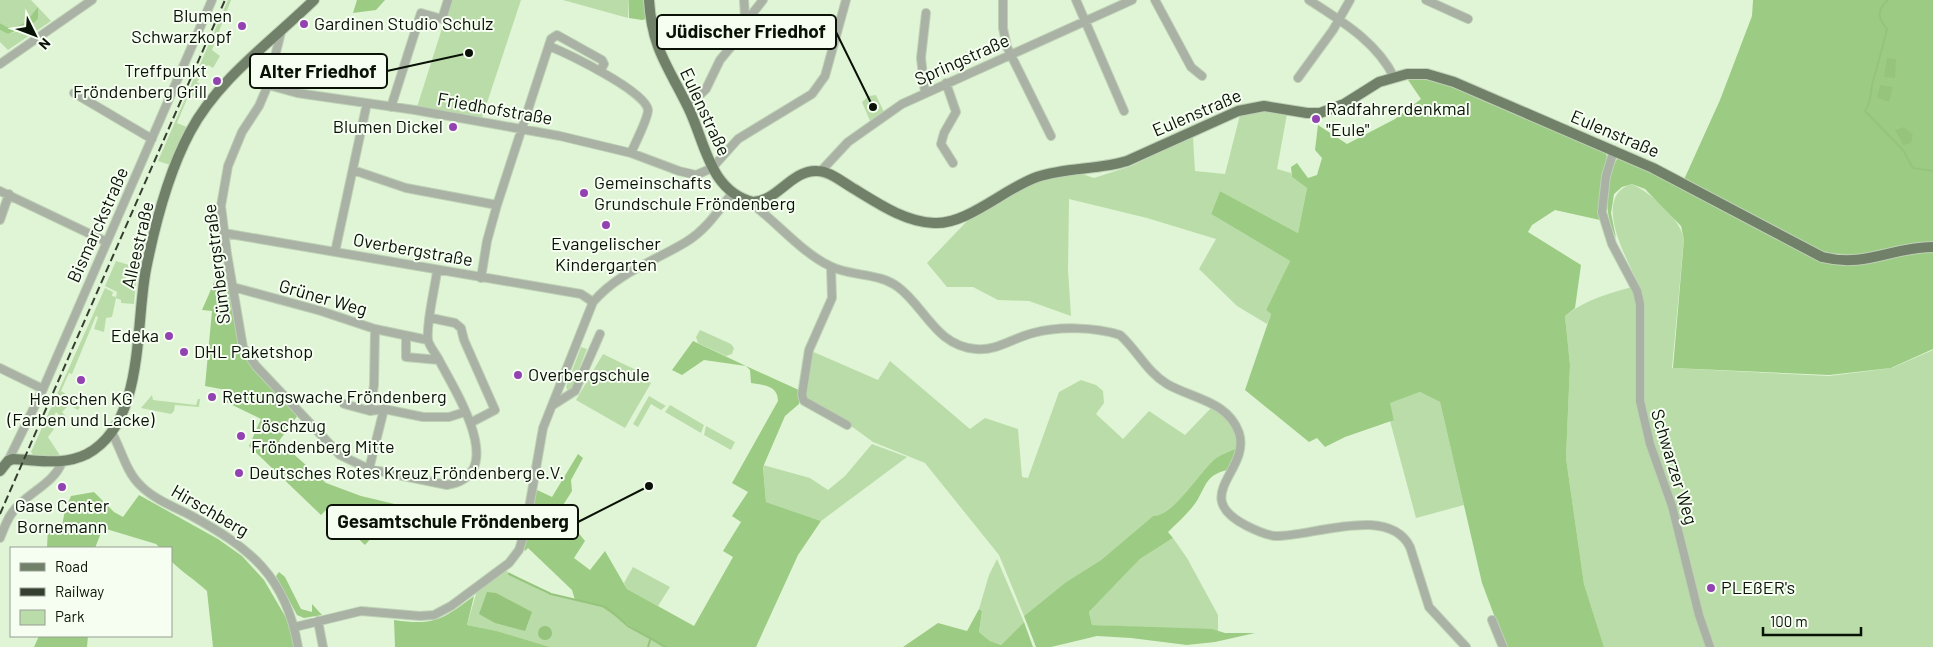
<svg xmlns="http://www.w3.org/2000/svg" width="1933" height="647" viewBox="0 0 1933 647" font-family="Barlow,sans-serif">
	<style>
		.green { fill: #badca8 }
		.forest { fill: #9ccb83 }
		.water { fill: #96c47d }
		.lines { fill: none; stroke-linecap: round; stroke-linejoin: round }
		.stream { stroke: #96c47d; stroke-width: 2 }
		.minor-casing { stroke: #bed1b5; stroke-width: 10 }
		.major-casing { stroke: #bed1b5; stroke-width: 12 }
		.minor { stroke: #a9b2a5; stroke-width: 8 }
		.major { stroke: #708069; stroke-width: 10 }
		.rail { stroke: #353f30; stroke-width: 2; stroke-dasharray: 8 4; stroke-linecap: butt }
		.poi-dot { fill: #9342b2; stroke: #f5fef1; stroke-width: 2 }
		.labels { text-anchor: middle; stroke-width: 4; stroke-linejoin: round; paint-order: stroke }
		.poi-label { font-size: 18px; fill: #0a1107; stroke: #f5fef1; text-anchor: start }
		.street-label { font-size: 18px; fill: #0a1107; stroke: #f5fef1 }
		.leader { fill: none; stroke: #0a1107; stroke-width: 2 }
		.callout-dot { fill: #0a1107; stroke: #f5fef1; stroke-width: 2 }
		.callout { fill: #f5fef1; stroke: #0a1107; stroke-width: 2 }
		.callout-label { font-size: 19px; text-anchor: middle; font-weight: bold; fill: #0a1107 }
	</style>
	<rect width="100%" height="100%" fill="#e0f5d6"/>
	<path class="green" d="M0,0H31L51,21L8,50L0,42V30L8,34L18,31L38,19V8L26,22L11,29L0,23Z
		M228,0H231L212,50L220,56L213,68L208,65L197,82L201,85L192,98L190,96L187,99L177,123L187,127L170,165L158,161Z
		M451,0H521L482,118L417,107Z
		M563,0H629L628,18Z
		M876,95L884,112L870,121L862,102L869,96Z
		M1259,109L1287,114L1277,169L1291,173L1292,177L1307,188L1298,233L1220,191L1211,214L1290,261L1266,310L1271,314L1267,324L1237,306L1199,269L1216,239L1147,218L1069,199L1068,270L1071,316L1029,301L998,300L973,287H947L927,263L968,220L1026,185L1063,175L1082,174L1094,178L1131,166L1193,137L1195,171L1225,174L1240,115Z
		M1632,184C1652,194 1678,216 1684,238L1672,368L1829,376L1892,368L1933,350V647H1604L1584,584L1566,458L1570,365L1565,316C1586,299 1613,292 1639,285C1628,261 1590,196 1632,184Z
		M116,261L129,265L126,279L136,281L134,304L121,303V300L116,298L112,317L106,318L104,332L94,329L98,317L96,316L72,374L69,373L61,391L82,404L78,410L69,405L62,412L67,418L64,420L56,412L49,426L54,429L48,437L61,457L33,455L31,452L105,288L113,292L112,296L116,297L117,292L105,286Z
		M700,330L731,344L734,348L732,354L726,356L698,343L696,337Z
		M581,347L587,349L571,390L568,391L566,387Z
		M809,350L878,380L890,361L970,429L985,418L1018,429L1022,477L1028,478L1059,392L1081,380L1096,385L1103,391L1104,403L1096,414L1123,439L1149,411L1185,435L1212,407C1229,416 1235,429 1237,448C1230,451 1222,454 1216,458C1198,473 1174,516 1153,516L1101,560L1066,582L1024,616L999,555L925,463L873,442L854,428L805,401Z
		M603,354L636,370L635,372L651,383L625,428L576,400Z
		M1420,392L1440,402L1464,505L1416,518L1390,421L1394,419L1389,403Z
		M152,395L153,400L196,405L198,399H200L199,407L175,405L174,411L171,414L141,408Z
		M649,396L666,406L661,410L651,404L638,427L633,424Z
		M670,405L704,425L701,433L665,412Z
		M706,426L735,442L731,450L704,435Z
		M872,444L907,457L821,521L766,502L763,465L810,478L828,490L845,476Z
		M1173,538L1187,558L1218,615V631L1092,625L1089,612L1140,559Z
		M997,559L1024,622L1001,645L990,641L979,632L982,611L979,609L989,575Z
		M633,567L670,587L658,606L627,589L624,583Z
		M503,569L546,593L600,606L662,647H550L497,631L467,625L478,587Z"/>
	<path class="forest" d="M357,0H385L376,10L353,13Z
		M629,0H649L650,18L642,20L629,18Z
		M1753,0H1933V349L1891,368L1829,375L1673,368L1684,239L1681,226L1645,189L1632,184L1622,187L1614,194L1611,213L1616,238C1604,214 1604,184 1617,159H1623L1682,184L1720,100L1752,16Z
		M38,7V19L32,24L8,34L0,30V23L11,29L26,22Z
		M1406,77L1437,80L1605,151L1607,157L1600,189V220L1555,210L1532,225L1528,232L1581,265L1575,308L1565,316L1570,365L1566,458L1584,584L1604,647H1506L1482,583L1440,402L1420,392L1390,403L1394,420L1345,437L1325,447L1317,438L1309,442L1245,390L1271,314L1266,310L1290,261L1211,214L1220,191L1298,233L1307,188L1292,177L1291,167L1297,163L1308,178L1317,175L1322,158L1315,150L1318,125L1347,144L1395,119L1421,99Z
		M216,278L228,281L240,345L245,357L298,415L279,441L326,483L361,496L424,511L415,523L387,520L365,545L327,509L321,515L249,446L261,419L224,401L226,390L205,386L212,311L202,310Z
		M693,341L746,366L704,360L682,375L672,370Z
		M746,366L801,391L799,404L785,416L763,467L766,502L821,521L798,555L756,647H662L600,606L575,600L572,590L528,548L525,551L524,549L533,520L535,489L552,497L578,454L583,458L571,480L572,491L560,510L585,541L574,558L590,570L605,551L627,589L694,626L733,557L723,551L741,522L732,516L748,492L732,483L778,401C778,385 763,385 751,383L750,370Z
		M1237,448L1236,455L1227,470C1207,475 1207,483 1198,499C1191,511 1178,522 1168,532L1173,538L1140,559L1089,612L1092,625L1212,629L1225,633H1255L1215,642L1187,645L1131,638L1097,636L1051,647H1036L1024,616L1066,582L1101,560L1153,516C1174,516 1198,473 1216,458C1222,454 1230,451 1237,448Z
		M94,492L114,512L123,517L139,495L218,539L242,556L264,580L292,628L295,647H213L207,591C195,580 182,572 171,561V548H160L156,544L103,528L95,548H47L48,526H62L65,510L71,496Z
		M279,572L285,577L301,609L312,612V604L322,615L304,618L297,615L276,576Z
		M474,596L467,625L497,631L550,647H395L394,620C435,626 443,619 474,596Z
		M979,609L982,611L979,632L990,641L1001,645L1024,622L1033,647H903L938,623L967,631Z
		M39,636H88L87,647H34Z"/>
	<path class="water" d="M1887,58L1896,59L1895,78L1884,77Z
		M1880,85L1893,87L1889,102L1877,98Z
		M1904,127L1913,135L1911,143L1903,145L1895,130Z
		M487,592L496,593L532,612L525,631L495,623L479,614Z
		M538 633a7 7 0 1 1 14 0a7 7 0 1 1-14 0Z"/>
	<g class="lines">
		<path class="stream" d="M1888,0C1877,10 1877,17 1887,29C1883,47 1878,63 1873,81C1870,92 1872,101 1865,111L1903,150L1913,168L1933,171
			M509,574L551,594L606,607L628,626L666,647
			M648,647L650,640"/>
		<defs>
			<path id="minor" d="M1003,0V28L1007,47L1051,136
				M1076,0L1124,111
				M1155,0L1191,67L1202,76
				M1309,0C1341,21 1376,41 1394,77
				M1426,0L1468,19
				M745,17L752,14L763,0
				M281,32L268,85L259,106L242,132L228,166L221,206L227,254L243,347L256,366L340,455L369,469L447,485C510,475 455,391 439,360C436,354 429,346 428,340C426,323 435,288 437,271
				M549,46C566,53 646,91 648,110C648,119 635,143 631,153
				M0,64L92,0
				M1298,78L1333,30L1350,0
				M946,83L956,112L944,133L941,144L953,163
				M268,85L297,93L415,110L560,136L631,153L679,171L696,175L712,168L738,139L812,94L825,76L846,0
				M74,93L152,139
				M925,93L921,58L926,13
				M688,106L706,89L720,60L740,36L745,17L744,0
				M391,107L421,13L442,19L448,0
				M1614,150L1606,176L1602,212L1612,244L1637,291L1640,304V401L1650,444L1672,506L1699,615L1710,647
				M353,170L406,188L497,205
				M821,171L848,142L902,104L1132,0
				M0,191L107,242
				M753,202L756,207C779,225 804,254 830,266C851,277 878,272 898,287C925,307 936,346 976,349C997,351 1013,338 1033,333C1059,326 1095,327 1120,335C1137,350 1147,372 1167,384C1193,399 1228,401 1239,433C1251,471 1188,496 1247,526C1255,530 1265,535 1275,536C1311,537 1389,504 1410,547L1429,607L1466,647
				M0,220L9,194
				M224,233L581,294L593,302
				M335,252L367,103
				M831,267L832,298L809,350L802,395L804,401L847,425
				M481,278L487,241L497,205L551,39L557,35L602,60L604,64L600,71
				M233,287L321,311L375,329L428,340
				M431,318L455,323L461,328L464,340L495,410L470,423
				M406,336V357L439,360
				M0,368L43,389
				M344,404L370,411L384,409L423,417H449L465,412
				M553,405L575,391L600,334
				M370,411L374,385L375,329
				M112,433C122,451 126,472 141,486C154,499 174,507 190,515C250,548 286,576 298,647
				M8,461L43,389L212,0
				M369,469L384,409
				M0,538C5,526 9,513 20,504C34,490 55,481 62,462
				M1492,620L1503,647
				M318,621L323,647
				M295,627L361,611L420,616L434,615L451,606L509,563L519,550L525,531L543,428L593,302C619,272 653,262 686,242C706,230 719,210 733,192"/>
			<path id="major" d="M649,0C652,49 668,66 688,107C705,141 709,191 753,202C778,201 791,170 817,171C829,171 841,181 851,187C876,202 904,222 934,223C967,225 1005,188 1037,177C1066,167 1098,170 1127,161L1238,111L1264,106L1307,113H1320L1344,104L1379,82L1407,74H1427L1454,82L1653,168L1822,257C1866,268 1891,247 1933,247
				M0,471L8,461L13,459C39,460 63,466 87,454C145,423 135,325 146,269C155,224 168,173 190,132C218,79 271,42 314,0"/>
		</defs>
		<use href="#minor" class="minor-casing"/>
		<use href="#major" class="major-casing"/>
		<use href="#minor" class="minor"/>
		<use href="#major" class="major"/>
		<path class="rail" d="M0,514L225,0"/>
	</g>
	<g class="poi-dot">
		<circle cx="304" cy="24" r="5"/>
		<circle cx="242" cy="26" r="5"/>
		<circle cx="217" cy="81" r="5"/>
		<circle cx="1316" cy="119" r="5"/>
		<circle cx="453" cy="127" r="5"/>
		<circle cx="584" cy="193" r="5"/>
		<circle cx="606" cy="225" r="5"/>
		<circle cx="169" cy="336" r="5"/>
		<circle cx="184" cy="352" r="5"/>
		<circle cx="518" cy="375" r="5"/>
		<circle cx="81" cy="380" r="5"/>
		<circle cx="212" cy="397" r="5"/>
		<circle cx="241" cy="436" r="5"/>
		<circle cx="239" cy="473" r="5"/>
		<circle cx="62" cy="487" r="5"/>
		<circle cx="1711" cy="588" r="5"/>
	</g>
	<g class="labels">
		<g class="poi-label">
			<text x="232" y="22" text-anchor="end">Blumen<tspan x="232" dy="21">Schwarzkopf</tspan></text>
			<text x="314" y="30">Gardinen Studio Schulz</text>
			<text x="207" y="77" text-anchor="end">Treffpunkt<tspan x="207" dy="21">Fröndenberg Grill</tspan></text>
			<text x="1326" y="115">Radfahrerdenkmal<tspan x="1326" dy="21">"Eule"</tspan></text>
			<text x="443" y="133" text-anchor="end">Blumen Dickel</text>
			<text x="594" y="189">Gemeinschafts<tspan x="594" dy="21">Grundschule Fröndenberg</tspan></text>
			<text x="606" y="250" text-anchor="middle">Evangelischer<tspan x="606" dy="21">Kindergarten</tspan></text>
			<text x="159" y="342" text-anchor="end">Edeka</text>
			<text x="194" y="358">DHL Paketshop</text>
			<text x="528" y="381">Overbergschule</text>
			<text x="222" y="403">Rettungswache Fröndenberg</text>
			<text x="81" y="405" text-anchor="middle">Henschen KG<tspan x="81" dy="21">(Farben und Lacke)</tspan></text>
			<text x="251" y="432">Löschzug<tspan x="251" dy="21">Fröndenberg Mitte</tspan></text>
			<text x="249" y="479">Deutsches Rotes Kreuz Fröndenberg e.V.</text>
			<text x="62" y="512" text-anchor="middle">Gase Center<tspan x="62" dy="21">Bornemann</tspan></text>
			<text x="1721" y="594">PLEßER's</text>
		</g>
		<g class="street-label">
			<text transform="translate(962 60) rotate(-24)" y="6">Springstraße</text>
			<text transform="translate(495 109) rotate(10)" y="6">Friedhofstraße</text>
			<text transform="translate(705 112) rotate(65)" y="6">Eulenstraße</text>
			<text transform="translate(1197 113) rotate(-23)" y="6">Eulenstraße</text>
			<text transform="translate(1615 134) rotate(23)" y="6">Eulenstraße</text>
			<text transform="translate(98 225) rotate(-66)" y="6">Bismarckstraße</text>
			<text transform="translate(138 245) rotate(-77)" y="6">Alleestraße</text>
			<text transform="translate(413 250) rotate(10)" y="6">Overbergstraße</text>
			<text transform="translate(217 264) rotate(-97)" y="6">Sümbergstraße</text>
			<text transform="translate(323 298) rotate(16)" y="6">Grüner Weg</text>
			<text transform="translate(1674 467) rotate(73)" y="6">Schwarzer Weg</text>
			<text transform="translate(210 511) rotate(30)" y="6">Hirschberg</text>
		</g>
	</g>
	<path class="leader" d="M873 107L836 32M469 53L387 71M649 486L578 522"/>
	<g class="callout-dot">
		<circle cx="873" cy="107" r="5"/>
		<circle cx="469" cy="53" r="5"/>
		<circle cx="649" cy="486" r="5"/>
	</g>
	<g class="callout">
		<rect x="657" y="15" width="179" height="34" rx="5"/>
		<rect x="250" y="54" width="137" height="34" rx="5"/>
		<rect x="327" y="505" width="251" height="34" rx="5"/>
	</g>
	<g class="callout-label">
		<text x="746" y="38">Jüdischer Friedhof</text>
		<text x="318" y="78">Alter Friedhof</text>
		<text x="453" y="528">Gesamtschule Fröndenberg</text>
	</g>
	<rect x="10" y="547" width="162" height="90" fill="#f5fef1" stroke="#979f93"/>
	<rect x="20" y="563" width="25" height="8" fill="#708069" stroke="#979f93"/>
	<text x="55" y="572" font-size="15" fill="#0a1107">Road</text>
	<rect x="20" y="588" width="25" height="8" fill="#353f30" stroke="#979f93"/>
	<text x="55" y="597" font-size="15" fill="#0a1107">Railway</text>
	<rect x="20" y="610" width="25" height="15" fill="#badca8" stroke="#979f93"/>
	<text x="55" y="622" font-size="15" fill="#0a1107">Park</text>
	<g transform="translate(35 35) rotate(132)" stroke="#f5fef1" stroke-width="4" paint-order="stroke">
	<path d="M0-4L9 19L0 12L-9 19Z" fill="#0a1107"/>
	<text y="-8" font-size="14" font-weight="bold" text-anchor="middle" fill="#0a1107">N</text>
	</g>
	<path d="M1763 627v8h98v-8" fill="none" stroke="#0a1107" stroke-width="2.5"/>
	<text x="1770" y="627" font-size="15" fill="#0a1107" stroke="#f5fef1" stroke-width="4" paint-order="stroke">100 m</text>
</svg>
